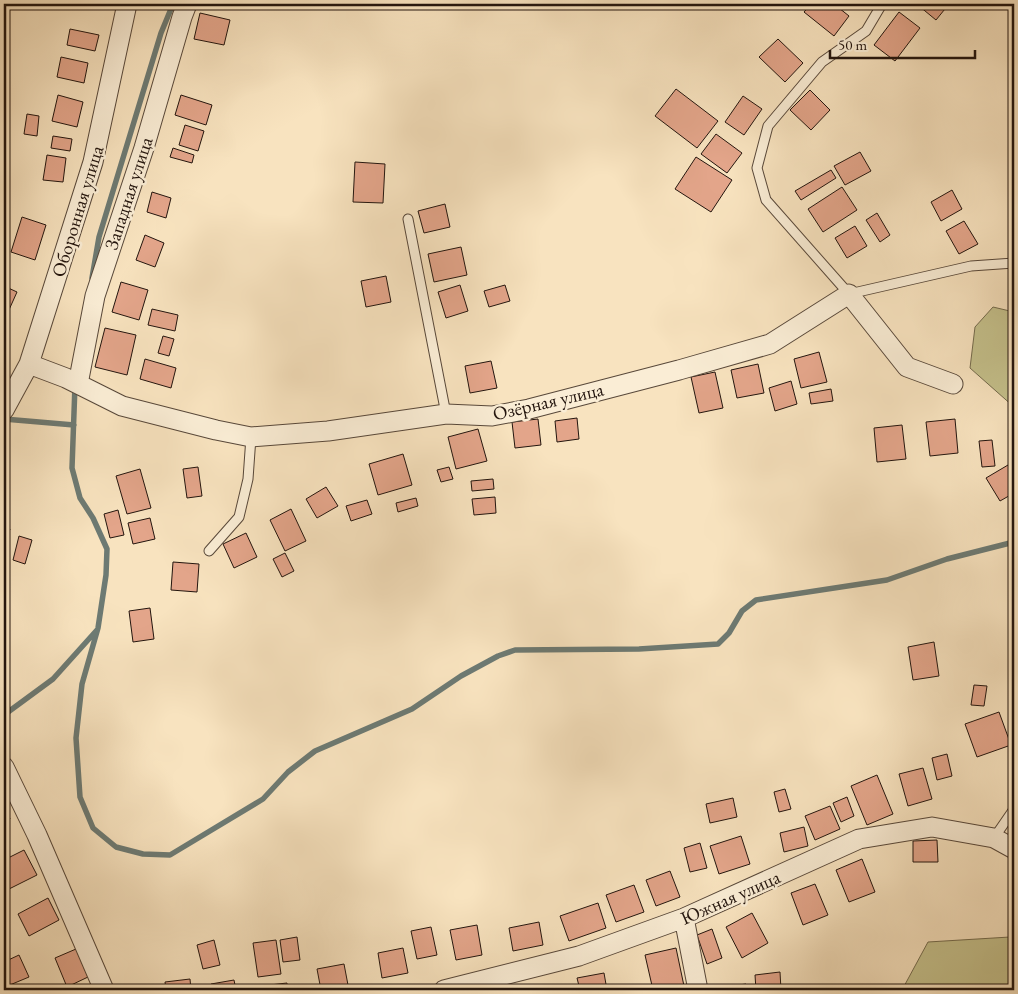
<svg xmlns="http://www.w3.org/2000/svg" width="1018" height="994" viewBox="0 0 1018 994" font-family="'EB Garamond',serif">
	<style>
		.green { fill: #c5c18c; stroke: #746b4d }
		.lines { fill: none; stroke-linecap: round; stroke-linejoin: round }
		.stream { stroke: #6d7a73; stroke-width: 5.5 }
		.building { fill: #e3a58a; stroke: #23150e }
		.service-casing { stroke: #58483a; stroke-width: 11 }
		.minor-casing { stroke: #58483a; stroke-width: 21 }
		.service { stroke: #faedd5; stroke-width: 9 }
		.minor { stroke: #faedd5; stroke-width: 19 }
		.labels { text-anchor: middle; stroke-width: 5; stroke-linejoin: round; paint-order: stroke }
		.street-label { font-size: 19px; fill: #23150e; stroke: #faedd5 }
	</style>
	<rect width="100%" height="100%" fill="#f8e3bf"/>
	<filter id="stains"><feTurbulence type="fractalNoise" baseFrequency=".004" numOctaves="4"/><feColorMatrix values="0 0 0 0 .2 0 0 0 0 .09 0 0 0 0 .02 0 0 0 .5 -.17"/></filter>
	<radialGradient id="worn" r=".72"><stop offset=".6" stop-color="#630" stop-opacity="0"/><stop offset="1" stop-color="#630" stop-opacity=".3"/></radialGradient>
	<path class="green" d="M993,307L1014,312V407L970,368L975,327Z
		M1014,924V990H902L928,942L1010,937Z"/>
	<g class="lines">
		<path class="stream" d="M92,278L99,237L161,33L173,4
			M75,385L72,468L80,498L93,518L107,549L106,575L98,628L82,684L76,738L80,797L93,828L116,847L143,854L170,855L263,799L288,772L315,751L412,709L461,676L498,656L515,650L639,649L718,644L729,633L742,611L756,600L887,580L947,559L1014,542
			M4,419L74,425
			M4,715L53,679L97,630"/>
	</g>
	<path class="building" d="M811,4H834L849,16L834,36L804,12Z
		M921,4H949L936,20L919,6Z
		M899,12L920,28L895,61L874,45Z
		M200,13L230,20L224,45L194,39Z
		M70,29L99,35L95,51L67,45Z
		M778,39L803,63L785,82L759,57Z
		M61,57L88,63L84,83L57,77Z
		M676,89L718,121L697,148L655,116Z
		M810,90L830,110L811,130L790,110Z
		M58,95L83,102L77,127L52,121Z
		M181,95L212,105L206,125L175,115Z
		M743,96L762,109L744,135L725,122Z
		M27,114L39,116L37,136L24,134Z
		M185,125L204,131L198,151L179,145Z
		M716,134L742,153L727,173L701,154Z
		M53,136L72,139L70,151L51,148Z
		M173,148L194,155L192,163L170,157Z
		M860,152L871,171L845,185L834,166Z
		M47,155L66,158L63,182L43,180Z
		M696,157L732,180L711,212L675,189Z
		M355,162L385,164L383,203L353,202Z
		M831,170L836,178L801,200L795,191Z
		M842,187L857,210L823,232L808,209Z
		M952,190L962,209L941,221L931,202Z
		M152,192L171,198L166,218L147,212Z
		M445,204L450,227L424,233L418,211Z
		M877,213L890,235L880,242L866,220Z
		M22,217L46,225L35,260L11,252Z
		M964,221L978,244L959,254L946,231Z
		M855,226L867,246L847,258L835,238Z
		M145,235L164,243L155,267L136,260Z
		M461,247L467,275L434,282L428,254Z
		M386,276L391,302L366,307L361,281Z
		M121,282L148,290L139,320L112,312Z
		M460,285L468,311L446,318L438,292Z
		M505,285L510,301L489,307L484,291Z
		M4,286L17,292L4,321Z
		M152,309L178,315L175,331L148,325Z
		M105,328L136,335L127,375L95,367Z
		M163,336L174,339L169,356L158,353Z
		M819,352L827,382L801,388L794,359Z
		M145,359L176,368L171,388L140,379Z
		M491,361L497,388L470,393L465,366Z
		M758,364L764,393L737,398L731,370Z
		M715,372L723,408L699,413L691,377Z
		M791,381L797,404L775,411L769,388Z
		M831,389L833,401L811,404L809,393Z
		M577,418L579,439L557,442L555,421Z
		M538,419L541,445L515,448L512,422Z
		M955,419L958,453L930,456L926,422Z
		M902,425L906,459L877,462L874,428Z
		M478,429L487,461L456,469L448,437Z
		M992,440L995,466L982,467L979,441Z
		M403,454L412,485L378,495L369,464Z
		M1008,465L1014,476V493L1000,501L986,478Z
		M198,467L202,496L187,498L183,469Z
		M449,467L453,479L441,482L437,470Z
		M140,469L151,508L127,514L116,476Z
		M493,479L494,489L472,491L471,481Z
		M326,487L338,506L317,518L306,499Z
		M495,497L496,513L474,515L472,499Z
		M416,498L418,506L398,512L396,503Z
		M367,500L372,514L351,521L346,506Z
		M291,509L306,541L285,551L270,520Z
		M118,510L124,535L110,538L104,514Z
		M150,518L155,539L133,544L128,523Z
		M4,526L10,529L4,547Z
		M246,533L257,557L234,568L223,544Z
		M19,536L32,540L25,564L13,560Z
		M285,553L294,571L282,577L273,559Z
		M173,562L199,564L197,592L171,590Z
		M150,608L154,639L133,642L129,611Z
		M934,642L939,676L913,680L908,647Z
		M974,685L987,686L984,706L971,705Z
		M999,712L1011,745L977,757L965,724Z
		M947,754L952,776L937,780L932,758Z
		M923,768L932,799L908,806L899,774Z
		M877,775L893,814L867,825L851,786Z
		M785,789L791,809L779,812L774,792Z
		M847,797L854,816L841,822L833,803Z
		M733,798L737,817L710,823L706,804Z
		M4,802L10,819L4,822Z
		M830,806L840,829L815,840L805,816Z
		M804,827L808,846L784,852L780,833Z
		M741,836L750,864L719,874L710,846Z
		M937,840L938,862H913V841Z
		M700,843L707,868L690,872L684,848Z
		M24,850L37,875L5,891L4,887V860Z
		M862,859L875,892L849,902L836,870Z
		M670,871L680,897L656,906L646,880Z
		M815,884L828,915L803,925L791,893Z
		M634,885L644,912L616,922L606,895Z
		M48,898L59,920L29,936L18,914Z
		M598,903L606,928L569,941L560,916Z
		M752,913L768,943L742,958L726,927Z
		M539,922L543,945L513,951L509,928Z
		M477,925L482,955L456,960L450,930Z
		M431,927L437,955L417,959L411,931Z
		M712,929L722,958L707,964L697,935Z
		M297,937L300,960L283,962L280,940Z
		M214,940L220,965L203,969L197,945Z
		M276,940L281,974L258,977L253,943Z
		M403,948L408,973L382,978L378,953Z
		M676,948L684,986L665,990H653L645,955Z
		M76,949L88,977L67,987L55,958Z
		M19,955L29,977L5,987L4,962Z
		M344,964L348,985L321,990L317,969Z
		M780,972L781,990H756L755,975Z
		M604,973L607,990H580L577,978Z
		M190,979L191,990H166L165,982Z
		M234,980L236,990H212L211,984Z
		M287,983V990H261V986Z
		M746,984L747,990H717L716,988Z"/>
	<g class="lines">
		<defs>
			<path id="service" d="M882,4L866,31L822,62L768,126L757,168L766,200L849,294L971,266L1014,263
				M408,219L446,414
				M209,551L239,517L248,479L251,437
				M994,838L1014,809"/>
			<path id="minor" d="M29,364L66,378L122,406L216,430L251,437L328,431L446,414L492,416L529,409L679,370L770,344L849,294L907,367L953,384
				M78,384L95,296L144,148L182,17L187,4
				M4,410L29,364L93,162L127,4
				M4,767L37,835L104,990
				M684,918L698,990
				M444,990L579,956L684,918L859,839L932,827L994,838L1014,849"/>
		</defs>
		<use href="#service" class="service-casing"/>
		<use href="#minor" class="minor-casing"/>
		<use href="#service" class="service"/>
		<use href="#minor" class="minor"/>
	</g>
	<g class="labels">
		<g class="street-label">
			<text transform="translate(128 193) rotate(-72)" y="7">Западная улица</text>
			<text transform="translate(77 211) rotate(-73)" y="7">Оборонная улица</text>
			<text transform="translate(548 401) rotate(-13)" y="7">Озёрная улица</text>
			<text transform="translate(730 897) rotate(-24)" y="7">Южная улица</text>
		</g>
	</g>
	<rect width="1018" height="994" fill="none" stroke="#f8e3bf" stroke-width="20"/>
	<rect x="5" y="5" width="1008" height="984" fill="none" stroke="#23150e" stroke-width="2.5"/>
	<rect x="10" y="10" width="998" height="974" fill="none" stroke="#23150e"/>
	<path d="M830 50v8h145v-8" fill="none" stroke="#23150e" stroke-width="2.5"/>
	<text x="838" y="50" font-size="15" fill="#23150e" stroke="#faedd5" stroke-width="4" paint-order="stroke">50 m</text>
	<rect width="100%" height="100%" filter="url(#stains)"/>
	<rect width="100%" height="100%" fill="url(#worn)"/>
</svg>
